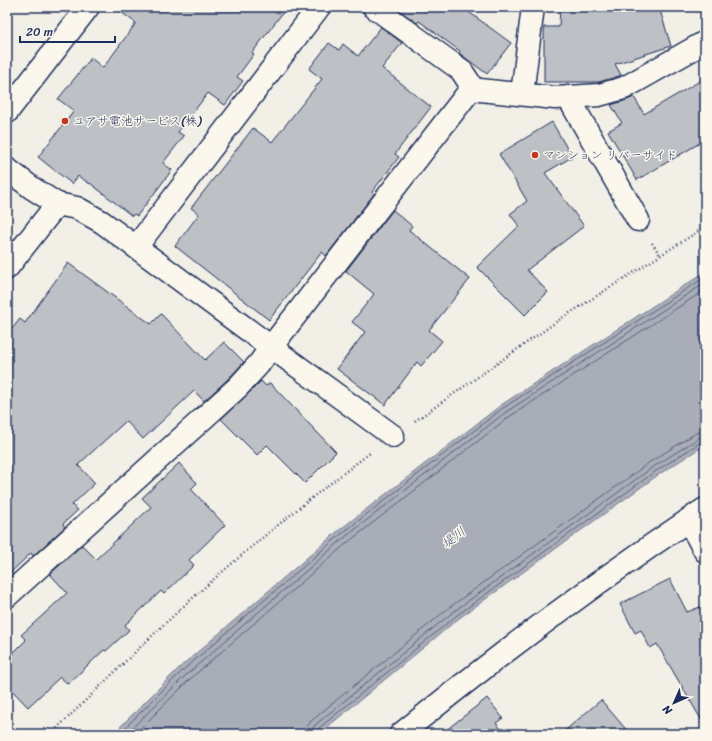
<svg xmlns="http://www.w3.org/2000/svg" width="712" height="741" viewBox="0 0 712 741" font-family="Sriracha,'Klee One',sans-serif">
	<style>
		.water { fill: #a9adb7; stroke: #707b93 }
		.lines { fill: none; stroke-linecap: round; stroke-linejoin: round }
		.shore { stroke: #546182; stroke-width: 1 }
		.building { fill: #bdc0c4; stroke: #1b2f5e }
		.street-casing { stroke: #1b2f5e; stroke-width: 25 }
		.secondary-casing { stroke: #1b2f5e; stroke-width: 25 }
		.path { stroke: #1b2f5e; stroke-width: 2.5; stroke-dasharray: 1 3; stroke-linecap: butt }
		.street { stroke: #fbf7ec; stroke-width: 22 }
		.secondary { stroke: #fbf7ec; stroke-width: 22 }
		.poi-dot { fill: #c8321e; stroke: #fbf7ec; stroke-width: 1.5 }
		.labels { text-anchor: middle; stroke-width: 3; stroke-linejoin: round; paint-order: stroke }
		.poi-label { font-size: 12px; fill: #1b2f5e; stroke: #fbf7ec; text-anchor: start }
		.water-label { font-size: 13px; font-style: italic; fill: #465579; stroke: #fbf7ec }
	</style>
	<rect width="100%" height="100%" fill="#f2efe6"/>
	<filter id="ink" filterUnits="userSpaceOnUse"><feTurbulence type="fractalNoise" baseFrequency=".025" numOctaves="2"/><feDisplacementMap in="SourceGraphic" scale="8" xChannelSelector="R" yChannelSelector="G"/><feConvolveMatrix kernelMatrix="1 2 1 2 8 2 1 2 1" color-interpolation-filters="sRGB"/></filter>
	<g filter="url(#ink)">
		<path class="water" d="M705,272V445L658,475L458,619L319,734H113L179,668L338,531L501,405Z"/>
		<g class="lines">
			<path class="shore" d="M119,734L182,671L340,535L503,408L705,277
				M126,734L186,675L344,538L506,412L705,283
				M135,734L190,679L347,543L509,417L705,290
				M306,734V728L311,721L450,607L650,462L696,433L705,431
				M312,734V730L315,725L453,612L653,467L699,438L705,437
				M317,734V731L318,729L456,616L656,471L701,442H705"/>
		</g>
		<path class="building" d="M114,7H287L252,53L254,54L237,77L243,81L225,105L208,93L178,132L184,136L163,163L172,170L137,216L134,214L132,216L90,183V184L78,176L72,184L38,157L74,111L58,99L91,58L103,68L136,23Z
			M397,7H462L511,43L487,74L459,53L460,51L419,21L417,23L396,8Z
			M560,7H659L671,46L615,64L621,75L619,76L599,82H544V27H559Z
			M381,27L402,43L382,68L431,107L395,154L399,157L372,192L374,194L326,256L322,252L269,320L175,246L199,214L191,208L253,128L272,142L322,79L309,69L329,43L339,50L343,44L358,56Z
			M705,78V140L637,180L608,131L622,123L611,105L627,100L634,97L644,114Z
			M552,122L572,157L545,173L584,226L527,270L548,292L525,315L477,267L519,226L510,214L527,201L499,154Z
			M393,210L412,226L409,230L470,279L429,330L442,341L421,366L417,362L385,405L337,369L365,332L352,322L374,294L346,271Z
			M68,263L151,324L161,314L205,360L224,342L244,362L229,378L204,401L194,391L143,439L126,421L78,465L95,483L72,505L78,510L63,524L65,527L33,556L31,553L7,576V335L20,319L25,323Z
			M261,381L266,386L270,383L336,452L305,483L267,445L257,455L221,419L246,396Z
			M179,463L197,483L191,489L225,525L189,560L194,565L164,594L161,591L125,625L129,630L106,651L104,650L68,684L60,677L28,707L7,685V659L26,640L21,635L67,593L50,574L82,545L96,559L151,507L142,498Z
			M670,579L687,612L705,605V726L657,644L650,648L641,630L635,633L620,604Z
			M487,698L503,718L496,723L505,734H441Z
			M601,700L630,734H561Z"/>
		<g class="lines">
			<defs>
				<path id="street" d="M471,89L555,98L599,95L624,88L705,42
					M522,94L533,7
					M568,97L638,220
					M136,247L319,7
					M7,268L57,204L77,208L102,222L271,347L393,436
					M688,520L705,551
					M7,596L238,387L259,364L271,347L471,89L469,82L461,70L374,7
					M401,734C499,654 600,579 705,509"/>
				<path id="secondary" d="M7,112L88,7
					M7,169L32,188L57,204"/>
			</defs>
			<use href="#street" class="street-casing"/>
			<use href="#secondary" class="secondary-casing"/>
			<path class="path" d="M652,243L660,255
				M415,421L562,318L705,227
				M51,734C102,685 152,634 205,587C258,540 313,496 370,453"/>
			<use href="#street" class="street"/>
			<use href="#secondary" class="secondary"/>
		</g>
	</g>
	<g class="poi-dot">
		<circle cx="65" cy="121" r="4"/>
		<circle cx="535" cy="155" r="4"/>
	</g>
	<g class="labels">
		<g class="poi-label">
			<text x="73" y="125">ユアサ電池サービス(株)</text>
			<text x="543" y="159">マンション リバーサイド</text>
		</g>
		<g class="water-label">
			<text transform="translate(453 537) rotate(-39)" y="5">堤川</text>
		</g>
	</g>
	<rect width="712" height="741" fill="none" stroke="#fbf7ec" stroke-width="24"/>
	<rect x="12" y="12" width="688" height="717" fill="none" stroke="#1b2f5e" stroke-width="1.5" filter="url(#ink)"/>
	<g transform="translate(674 703) rotate(225)" stroke="#fbf7ec" stroke-width="3" paint-order="stroke">
	<path d="M0-3L7 15L0 10L-7 15Z" fill="#1b2f5e"/>
	<text y="-6" font-size="11" font-weight="bold" text-anchor="middle" fill="#1b2f5e">N</text>
	</g>
	<path d="M20 36v6h95v-6" fill="none" stroke="#1b2f5e" stroke-width="2"/>
	<text x="26" y="36" font-size="12" fill="#1b2f5e" stroke="#fbf7ec" stroke-width="3" paint-order="stroke">20 m</text>
</svg>
